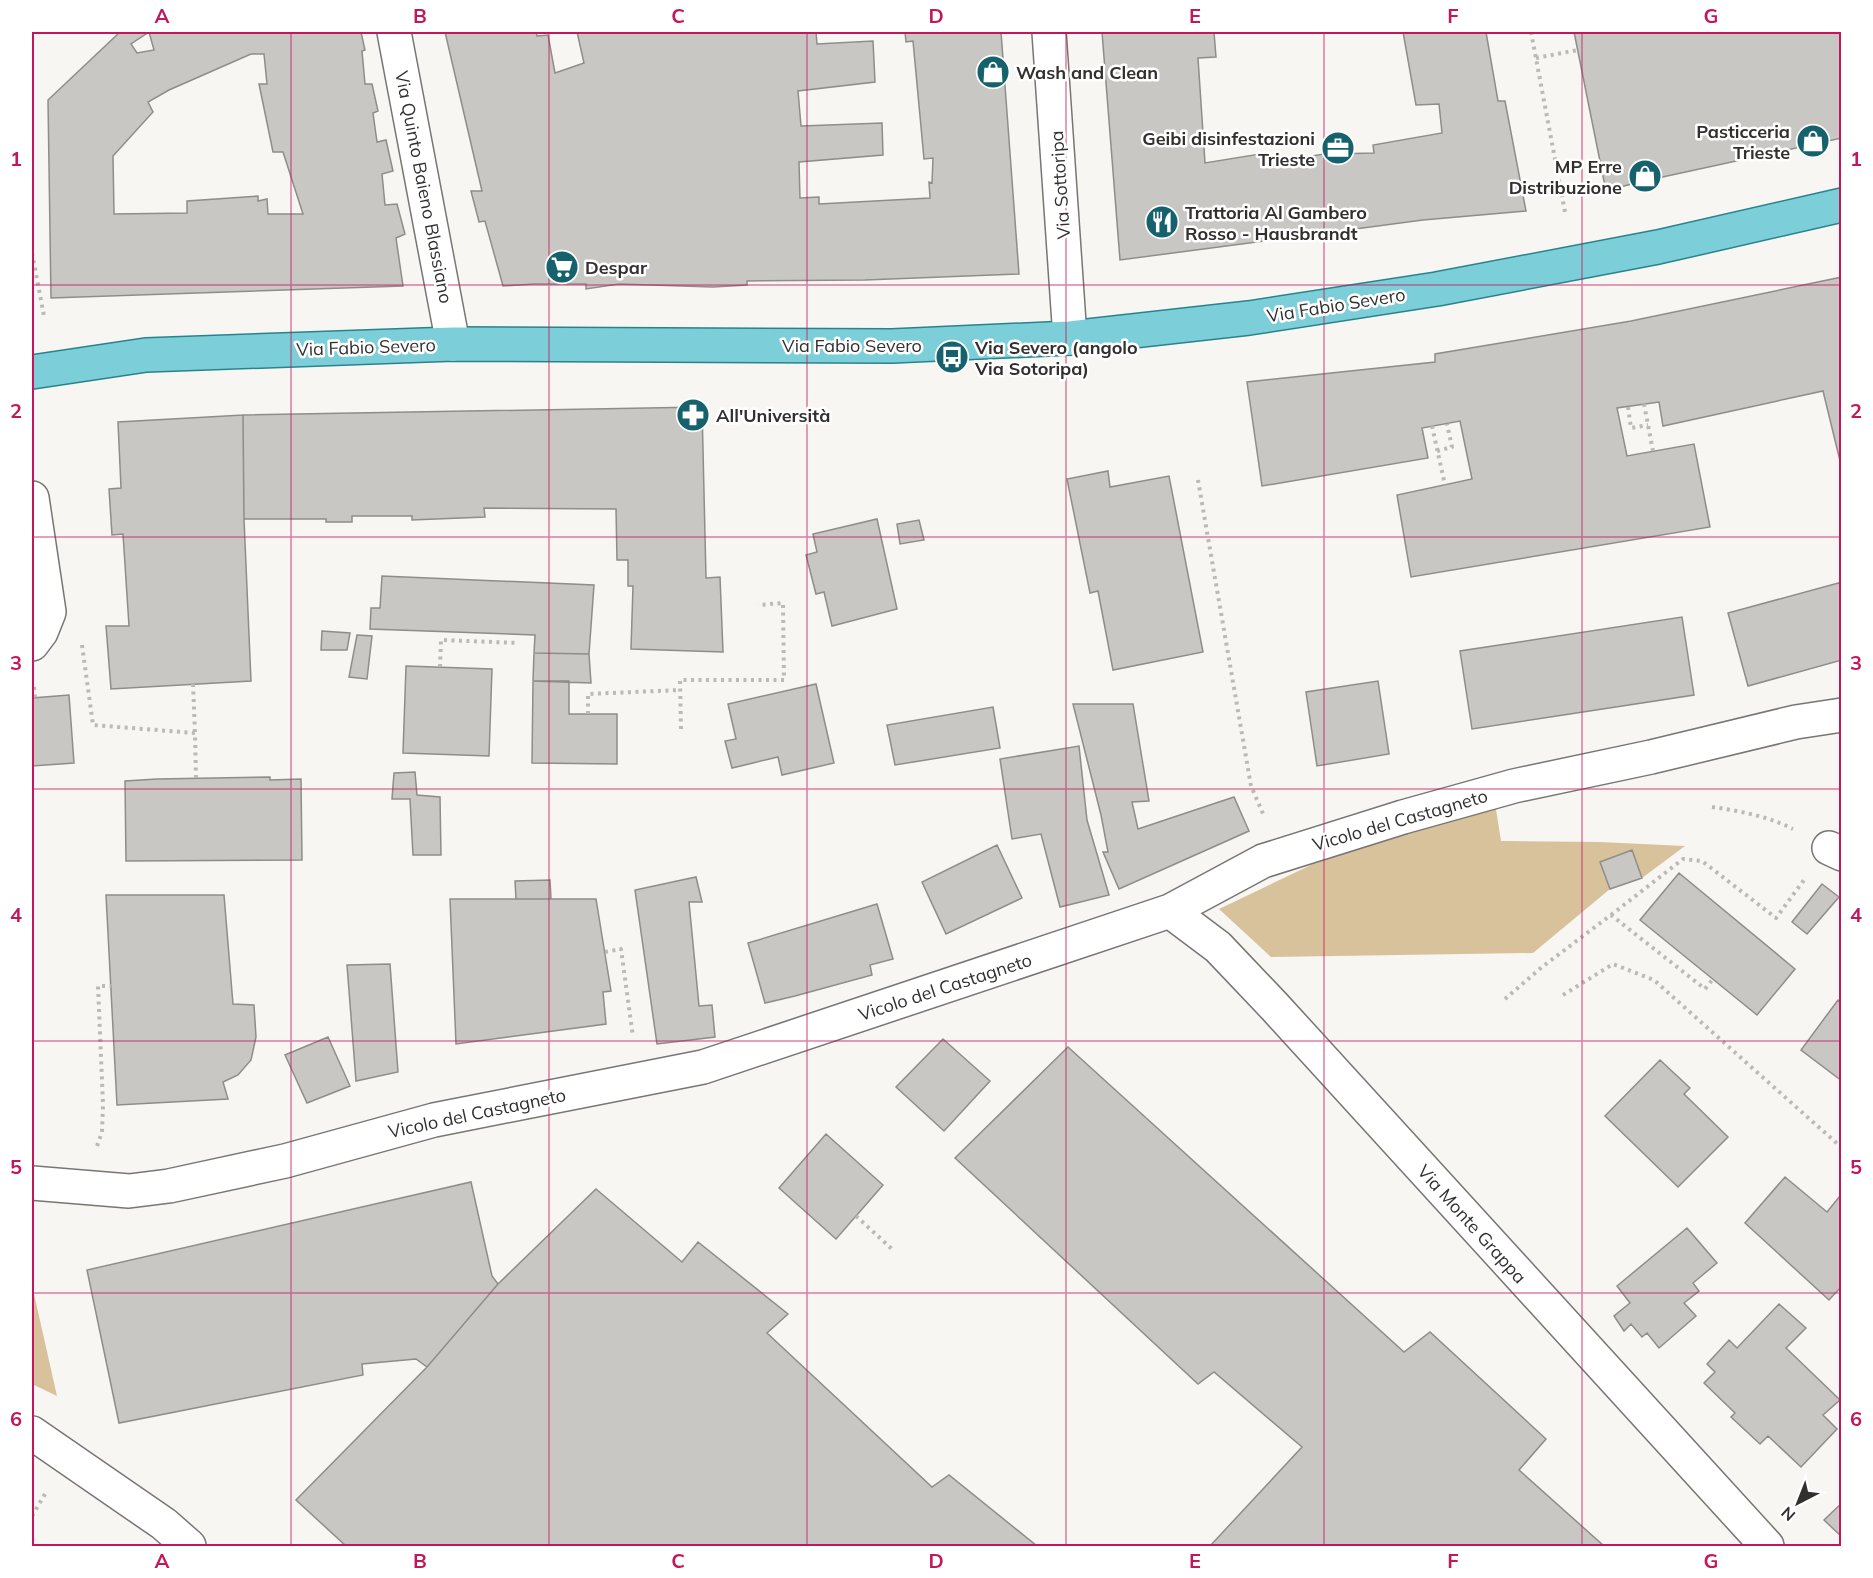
<svg xmlns="http://www.w3.org/2000/svg" width="1873" height="1578" font-family="Mulish,sans-serif">
<rect width="100%" height="100%" fill="#f7f6f2"/>
<!-- forest -->
<path fill="#d8c29b" d="M1495 803 1501 841 1600 842 1685 846 1642 878 1632 850 1600 862 1610 889 1533 953 1271 957 1219 909 1311 865Z
M32 1285 57 1396 32 1384Z"/>
<!-- building -->
<path fill="#c8c7c4" stroke="#8f8d8a" stroke-width="1.5" fill-rule="evenodd" d="M120 32H361L365 50 362 51 365 84H372L378 111 373 113 377 142 386 140 393 171 382 174 385 205 397 204 405 234 396 238 403 286 51 298 48 100ZM149 32 154 50 137 53 131 44ZM251 54H264L267 84H259L273 152H283L303 214H268L267 199 258 201V196L187 201V213L114 214 113 156 153 112 148 102 169 90Z
M445 32H536L537 36 548 35 555 73 584 63 577 32H816L817 44 873 41 875 82 798 91 801 126 882 123 883 155 799 162 800 198 819 197V204L930 198 929 182 932 183 933 158 924 159 913 41 906 42 905 32H1001L1019 274 865 280 747 281V285L713 287 619 284 586 289V284H534L503 286 485 221 479 222 471 191H482Z
M1102 32H1214L1216 57 1198 58 1205 163 1266 153 1267 164 1306 162 1305 157 1330 153 1331 154 1374 153 1373 145 1442 133 1439 104 1416 105 1403 32H1486L1498 101H1505L1526 211 1423 220 1120 260Z
M1574 32H1842V138L1635 183 1606 191Z
M1842 277V469L1823 391 1663 426 1659 402 1617 408 1627 456 1694 444 1710 527 1411 577 1397 495 1472 479 1460 421 1422 428 1428 458 1262 486 1247 382 1435 362V354L1631 321Z
M702 407 706 578 720 577 723 652 631 649 633 586H628V560H617L616 509 484 508 485 517 412 520V516H352V522H326V519H244L243 415Z
M243 415 244 519 251 681 111 689 106 626H129L123 534 112 535 109 489 121 488 118 422Z
M1108 471 1110 487 1169 476 1203 652 1113 670 1098 591 1090 593 1067 479Z
M877 519 897 609 832 626 824 592 816 594 806 555 817 552 813 534Z
M919 520 924 540 900 544 897 524Z
M382 576 594 585 589 654 534 653 535 635 370 629 371 608H380Z
M1842 582V660L1748 686 1728 613Z
M1682 617 1694 695 1472 729 1460 651Z
M322 631 350 633 347 650H321Z
M357 635 372 636 367 679 349 677Z
M534 653 589 654 591 683 533 681Z
M406 666 492 669 489 756 403 753Z
M533 681H569V714H617V764L532 763Z
M1378 681 1389 754 1317 766 1306 692Z
M816 684 834 763 782 775 778 757 732 768 725 741 736 739 728 704Z
M69 695 74 763 32 766V698Z
M1073 704H1133L1149 801 1132 802 1138 829 1234 797 1249 831 1119 889 1103 852H1108L1101 815Z
M993 707 1000 748 895 765 887 725Z
M1079 746 1087 820 1109 895 1060 907 1041 834 1012 839 1000 759Z
M415 772 417 795 440 797 441 855H413L410 799H392L394 773Z
M270 777V780L301 779 302 860 126 861 125 781 157 779Z
M997 845 1022 898 946 934 922 882Z
M1632 850 1642 878 1610 889 1600 862Z
M1679 873 1795 969 1757 1015 1640 920Z
M696 877 702 902H689L699 1006 712 1005 715 1037 657 1044 635 890Z
M550 880 551 899H516L515 881Z
M1822 884 1839 897 1807 934 1792 922Z
M106 895H224L233 1004 254 1005 256 1037 251 1060 238 1075 223 1082 228 1099 117 1105Z
M450 899H596L611 991 603 992 606 1024 456 1044Z
M877 904 893 959 870 965 872 975 795 996 765 1003 748 943Z
M390 964 398 1072 356 1081 347 965Z
M1838 1000 1842 1003V1081L1801 1050Z
M328 1037 350 1086 307 1103 285 1055Z
M943 1039 990 1081 944 1131 896 1087Z
M1068 1047 1404 1352 1430 1332 1546 1439 1519 1470 1604 1546H1210L1302 1447 1214 1372 1198 1384 955 1158Z
M1660 1060 1690 1088 1684 1094 1728 1137 1678 1187 1605 1116Z
M826 1134 883 1185 836 1239 779 1188Z
M1785 1177 1827 1212 1840 1196 1842 1197V1286L1829 1300 1745 1223Z
M471 1182 492 1276 498 1284 427 1367 416 1359 362 1364 363 1375 119 1423 87 1270Z
M596 1189 682 1262 698 1242 788 1314 767 1333 932 1487 949 1475 1037 1546H346L296 1500 427 1367 498 1284Z
M1687 1228 1717 1263 1693 1283 1699 1291 1684 1303 1696 1316 1659 1348 1647 1333 1642 1337 1631 1324 1624 1331 1614 1316 1630 1303 1617 1286Z
M1779 1304 1806 1328 1786 1348 1840 1400 1823 1415 1837 1429 1801 1467 1768 1436 1760 1444 1731 1417 1735 1413 1704 1383 1715 1372 1707 1364 1729 1340 1737 1348Z
M1842 1503V1537L1824 1520Z"/>
<g fill="none" stroke-linecap="round" stroke-linejoin="round">
<defs>
<path id="street" d="M394 32 453 344
M1049 32 1070 338
M32 498 49 612 41 632 32 644
M1829 848 1842 854
M1170 911 1218 947 1275 1007 1767 1546
M32 1183 129 1191 169 1186 285 1161 434 1120 703 1067 1170 911 1263 861 1403 817 1514 786 1651 757 1796 722 1842 715
M32 1433 164 1524 189 1546"/>
<path id="primary" d="M32 372 146 355 453 344 892 346 1070 338 1249 318 1437 289 1658 247 1842 205"/>
</defs>
<!-- street casing -->
<use href="#street" stroke="#777673" stroke-width="36"/>
<!-- primary casing -->
<use href="#primary" stroke="#29838d" stroke-width="36"/>
<!-- path -->
<path stroke="#bbbab7" stroke-width="4" stroke-dasharray="3 4.5" stroke-linecap="butt" d="M1531 32 1565 212
M1536 58 1578 50
M32 253 44 316
M1644 404 1653 451
M1628 407 1631 428 1648 425
M1432 426 1445 485
M1437 451 1452 447 1447 424
M1198 480 1251 786 1264 816
M82 645 93 725 195 733 196 778
M440 667 441 640 518 643
M193 684 195 733
M34 687 35 698
M588 714V694L680 690
M681 729 680 680H784L783 603 758 605
M1712 807C1740 811 1767 816 1793 829
M1611 915 1683 859 1702 861 1776 918 1804 880
M605 952 621 949 633 1037
M1563 995 1613 964 1654 980 1842 1148
M1505 999 1542 967 1611 915 1705 989 1713 979
M97 1146 102 1132 103 1105 98 986H111
M856 1216 893 1250
M32 1516 45 1494"/>
<!-- street -->
<use href="#street" stroke="#fff" stroke-width="33"/>
<!-- primary -->
<use href="#primary" stroke="#7ccfd9" stroke-width="33"/>
</g>
<!-- grid -->
<path fill="none" stroke="#c2185b" stroke-width="1.5" stroke-opacity="0.55" d="M291 32V1546M549 32V1546M807 32V1546M1066 32V1546M1324 32V1546M1582 32V1546M32 285H1842M32 537H1842M32 789H1842M32 1041H1842M32 1293H1842"/>
<!-- icons -->
<defs>
<symbol id="shop-disc" viewBox="-11 -11 22 22"><circle r="9.5" fill="#15626c" stroke="#fff"/><path d="M-5-2.5h2.3a2.7 3.5 0 0 1 5.4 0H5L5.5 6h-11ZM-1.5-2.5h3a1.5 2.3 0 0 0-3 0Z" fill="#fff"/></symbol>
<symbol id="office-disc" viewBox="-11 -11 22 22"><circle r="9.5" fill="#15626c" stroke="#fff"/><path d="M-6-3h4V-5.5h4V-3h4V5H-6ZM-1-4.5V-3h2v-1.5ZM-6 0V1H6V0Z" fill="#fff"/></symbol>
<symbol id="restaurant-disc" viewBox="-11 -11 22 22"><circle r="9.5" fill="#15626c" stroke="#fff"/><path d="M-5-6h1v4h1v-4h1v4h1v-4h1v5L-1.5 .5V6h-2V.5L-5-1ZM5-6V6H3V1.5H1.5Q1.5-4 5-6Z" fill="#fff"/></symbol>
<symbol id="supermarket-disc" viewBox="-11 -11 22 22"><circle r="9.5" fill="#15626c" stroke="#fff"/><path d="M-6-5.5h2.5l.6 2H6L4.5 2H-2.5L-4.4-4H-6ZM-1.5 3.2a1.3 1.3 0 1 0 .1 0ZM3 3.2a1.3 1.3 0 1 0 .1 0Z" fill="#fff"/></symbol>
<symbol id="bus-disc" viewBox="-11 -11 22 22"><circle r="9.5" fill="#15626c" stroke="#fff"/><path d="M-5-6H5V4H4V6H2V4H-2V6H-4V4H-5ZM-3.5-4V0h7V-4ZM-3.5 1.2v1.5H-2V1.2ZM2 1.2v1.5H3.5V1.2Z" fill="#fff"/></symbol>
<symbol id="pharmacy-disc" viewBox="-11 -11 22 22"><circle r="9.5" fill="#15626c" stroke="#fff"/><path d="M-2-6h4v4h4v4h-4v4h-4v-4h-4v-4h4Z" fill="#fff"/></symbol>
</defs>
<g fill-rule="evenodd">
<use href="#shop-disc" x="974" y="53" width="38" height="38"/>
<use href="#shop-disc" x="1794" y="122" width="38" height="38"/>
<use href="#office-disc" x="1319" y="129" width="38" height="38"/>
<use href="#shop-disc" x="1626" y="157" width="38" height="38"/>
<use href="#restaurant-disc" x="1143" y="203" width="38" height="38"/>
<use href="#supermarket-disc" x="543" y="248" width="38" height="38"/>
<use href="#bus-disc" x="933" y="338" width="38" height="38"/>
<use href="#pharmacy-disc" x="674" y="396" width="38" height="38"/>
</g>
<g text-anchor="middle" dominant-baseline="central" stroke-width="5" stroke-linejoin="round" paint-order="stroke">
<!-- poi labels -->
<g font-size="18" font-weight="bold" fill="#31302f" stroke="#fff" text-anchor="start">
<text x="1016" y="72">Wash and Clean</text>
<text x="1790" y="131" text-anchor="end">Pasticceria<tspan x="1790" dy="21">Trieste</tspan></text>
<text x="1315" y="138" text-anchor="end">Geibi disinfestazioni<tspan x="1315" dy="21">Trieste</tspan></text>
<text x="1622" y="166" text-anchor="end">MP Erre<tspan x="1622" dy="21">Distribuzione</tspan></text>
<text x="1185" y="212">Trattoria Al Gambero<tspan x="1185" dy="21">Rosso - Hausbrandt</tspan></text>
<text x="585" y="267">Despar</text>
<text x="975" y="347">Via Severo (angolo<tspan x="975" dy="21">Via Sotoripa)</tspan></text>
<text x="716" y="415">All'Università</text>
</g>
<!-- street labels -->
<g font-size="18" fill="#31302f" stroke="#fff">
<text transform="translate(1060 185) rotate(-94)">Via Sottoripa</text>
<text transform="translate(424 187) rotate(79)">Via Quinto Baieno Blassiano</text>
<text transform="translate(1336 305) rotate(-9)">Via Fabio Severo</text>
<text x="852" y="345">Via Fabio Severo</text>
<text transform="translate(366 347) rotate(-2)">Via Fabio Severo</text>
<text transform="translate(1400 820) rotate(-16)">Vicolo del Castagneto</text>
<text transform="translate(945 987) rotate(-18)">Vicolo del Castagneto</text>
<text transform="translate(477 1113) rotate(-12)">Vicolo del Castagneto</text>
<text transform="translate(1472 1224) rotate(48)">Via Monte Grappa</text>
</g>
</g>
<!-- border -->
<rect width="1873" height="1578" fill="none" stroke="#ffffff" stroke-width="66"/>
<!-- north arrow -->
<g transform="translate(1798 1503) rotate(222)" stroke="#ffffff" stroke-width="4.5" paint-order="stroke">
<path d="M0-4.5L10 22L0 15L-10 22Z" fill="#31302f"/>
<text y="-9" font-size="16" font-weight="bold" text-anchor="middle" fill="#31302f">N</text>
</g>
<rect x="33" y="33" width="1807" height="1512" fill="none" stroke="#c2185b" stroke-width="2"/>
<g font-size="20" text-anchor="middle" font-weight="bold" fill="#c2185b">
<text x="162" y="23">A</text>
<text x="420" y="23">B</text>
<text x="678" y="23">C</text>
<text x="936" y="23">D</text>
<text x="1195" y="23">E</text>
<text x="1453" y="23">F</text>
<text x="1711" y="23">G</text>
<text x="16" y="166">1</text>
<text x="1856" y="166">1</text>
<text x="16" y="418">2</text>
<text x="1856" y="418">2</text>
<text x="16" y="670">3</text>
<text x="1856" y="670">3</text>
<text x="16" y="922">4</text>
<text x="1856" y="922">4</text>
<text x="16" y="1174">5</text>
<text x="1856" y="1174">5</text>
<text x="16" y="1426">6</text>
<text x="1856" y="1426">6</text>
<text x="162" y="1568">A</text>
<text x="420" y="1568">B</text>
<text x="678" y="1568">C</text>
<text x="936" y="1568">D</text>
<text x="1195" y="1568">E</text>
<text x="1453" y="1568">F</text>
<text x="1711" y="1568">G</text>
</g>
</svg>
